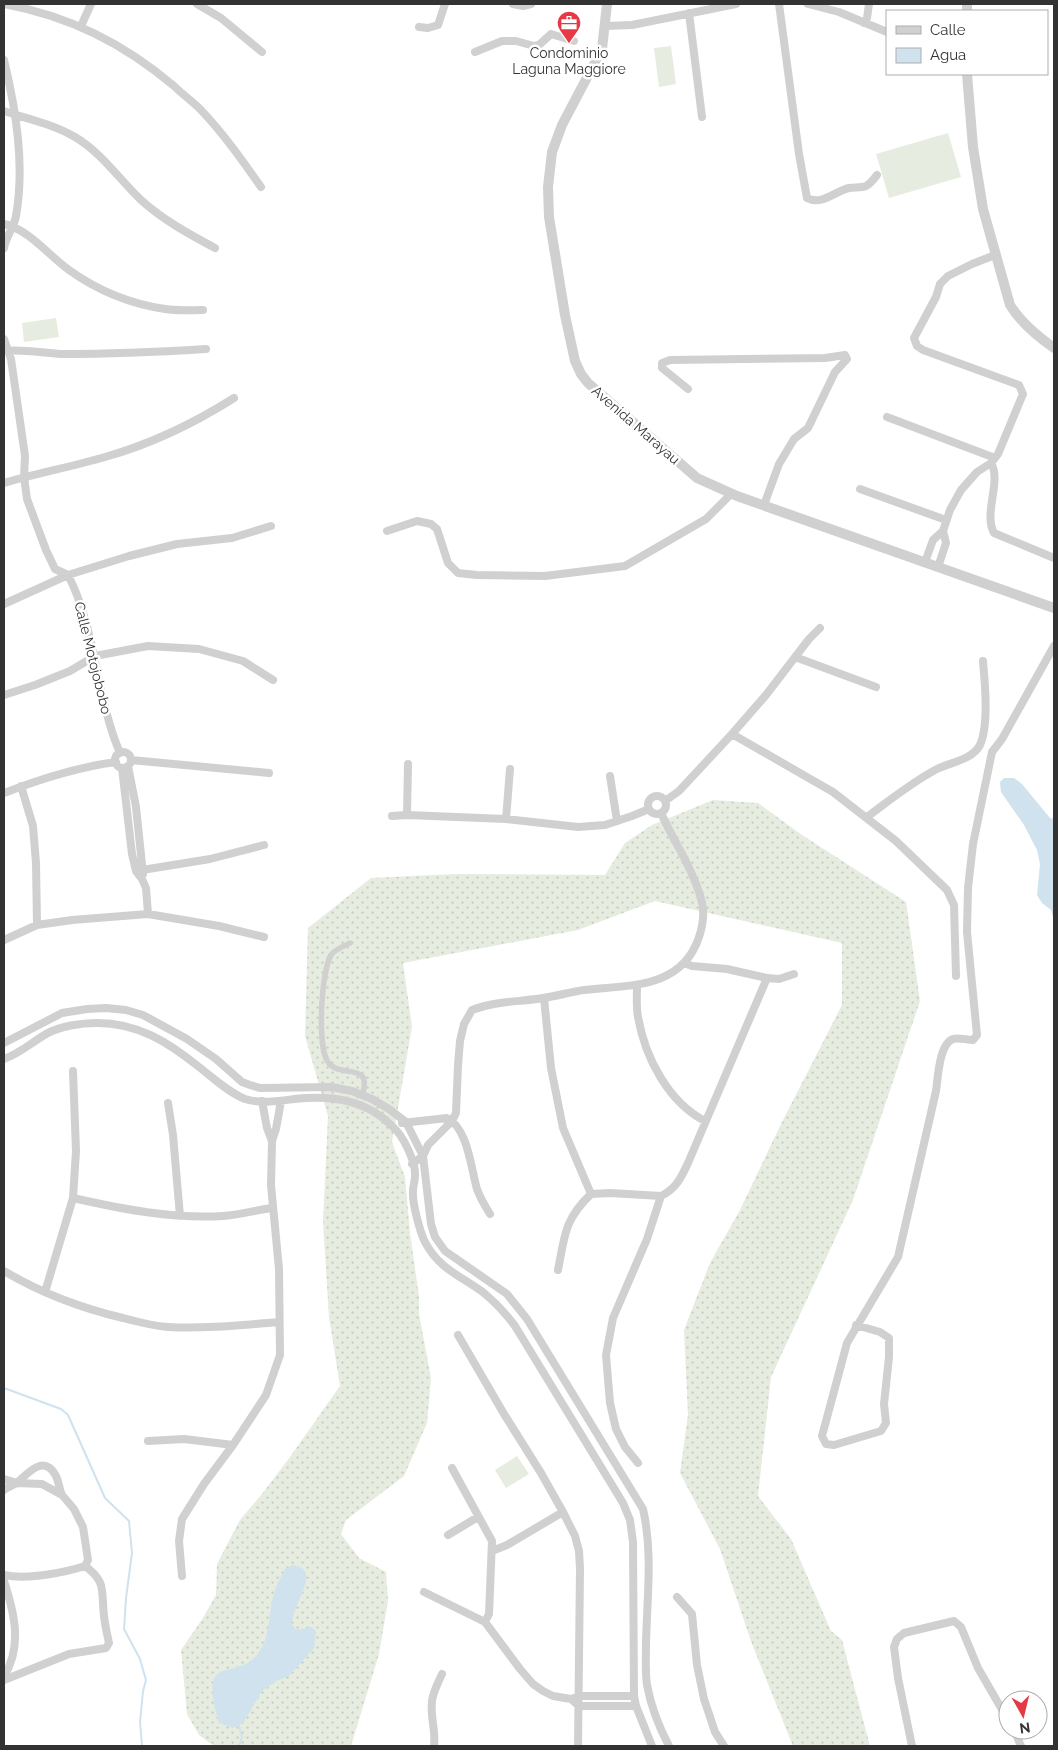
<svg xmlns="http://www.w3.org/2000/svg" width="1058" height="1750" font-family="Raleway,sans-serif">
<defs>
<pattern id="grass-dots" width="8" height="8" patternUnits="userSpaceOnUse" patternTransform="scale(1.25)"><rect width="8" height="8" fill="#e6ecdf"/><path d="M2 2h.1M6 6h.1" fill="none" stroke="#c6cbc0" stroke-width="1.8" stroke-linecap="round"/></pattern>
</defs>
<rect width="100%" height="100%" fill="#fff"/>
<!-- grass -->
<path fill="url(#grass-dots)" d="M713 800 758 803 802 835 906 902 920 1001 853 1200 771 1377 758 1496 791 1539 831 1631 842 1640 870 1746H793L752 1644 720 1549 680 1473 688 1415 684 1330 710 1263 740 1210 781 1124 842 1005V943L655 901 578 930 403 963 412 1027 392 1142 405 1177 410 1233 419 1297V1314L431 1378 427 1423 404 1476 346 1520 341 1534 359 1558 386 1572 388 1601 379 1654 351 1746H214L199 1735 187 1714 181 1650 203 1618 216 1595 217 1564 240 1520 262 1494 290 1457 340 1386 329 1317 323 1222 328 1116 305 1036 308 928 371 878 457 874 605 875 625 843 652 825Z"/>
<!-- pitch -->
<path fill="#e6ecdf" d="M671 46 676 84 659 87 654 48Z
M948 133 961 177 889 198 876 154Z
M56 318 59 337 24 342 22 323Z
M517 1456 529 1474 506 1488 495 1470Z"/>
<!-- water -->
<path fill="#cfe2ee" d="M1004 778H1014L1022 784 1050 818 1054 819V921L1051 910 1042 903 1037 895 1040 864 1037 850 1024 825 1001 792 1000 782Z
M293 1565 302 1568C304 1570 306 1572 306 1575 308 1589 292 1608 292 1625L297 1630 312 1627 316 1632 314 1648 289 1676 276 1681 262 1691 243 1723 233 1728 219 1723C196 1645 239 1687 261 1649 270 1635 269 1609 274 1593 276 1585 281 1577 285 1569Z"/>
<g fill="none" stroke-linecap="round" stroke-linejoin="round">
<!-- stream -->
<path stroke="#cfe2ee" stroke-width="2" d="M4 1388 61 1409 68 1415 105 1498 129 1521 132 1553 126 1598 124 1629 140 1659 146 1680 143 1691 140 1722 142 1746
M239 1726 242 1737 239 1746"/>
<!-- pedestrian -->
<path stroke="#d0d0d0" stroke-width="5.5" d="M350 943C344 946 334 950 331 955 321 972 317 1047 328 1062 339 1079 374 1061 362 1095"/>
<!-- minor -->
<path stroke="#d0d0d0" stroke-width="8" d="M4 4C69 16 123 43 174 86 182 94 192 101 200 109 223 133 242 160 261 187
M197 4 221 18 262 52
M513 4 523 6 531 4
M779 4 799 154 807 198C822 206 835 191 849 188 855 187 861 188 866 186 870 184 874 179 877 175
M808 4 839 12 887 32
M689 13 702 117
M864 23 867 18 869 4
M81 26 91 4
M605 26 632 25 736 4
M419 27 428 28 438 25 445 4
M475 52 502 41H516L534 46 539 45 551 34 574 41
M4 60C16 110 25 165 16 216 14 228 6 236 4 248
M4 111C28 119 53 124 75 137 102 153 119 179 141 200 163 220 189 234 215 248
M4 224C30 230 48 255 69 270 97 290 131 304 165 309 177 311 190 310 203 310
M4 339 11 359 25 456 24 477 27 499 46 550 55 569 68 575C97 631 95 695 120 753
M4 351C23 349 42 353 61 354 110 354 158 352 206 349
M688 389 662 368V363L670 360 825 358 845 355 847 359 835 372 808 428 794 439 779 464 764 505
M887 417 995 458
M991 463C1002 481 983 513 994 533L1054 558
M4 483C37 473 71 467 105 457 151 444 193 424 234 398
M860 489 946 520
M387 531 417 521 431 524 437 529 448 563 458 573 477 575 545 576 625 566 706 519 732 493
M925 562 933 540 943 531 950 510 961 490 977 472 991 463 998 454 1023 394 1019 385 923 350 917 346 914 338 936 297 940 284 948 276 972 264 995 255
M938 567 946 543 943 531
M4 604 68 575 129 556 177 544 232 538 271 526
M795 657 876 687
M4 695 35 685 70 671 95 656 148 646 199 649 243 661 273 680
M732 734 833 792 896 841 947 890 954 905 956 976
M115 760a8 8 0 1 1 16 0a8 8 0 1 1-16 0Z
M131 760 269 773
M128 766 136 807 143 874
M122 768 132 854 136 871 142 879 146 888 148 914
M610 776 617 821
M21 786 33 826 36 863 37 925
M4 793C40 779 78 767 116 762
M648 805a9 9 0 1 1 18 0a9 9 0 1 1-18 0Z
M665 801 679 791 732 734 766 695 809 639 820 628
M407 815 408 764
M392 816 407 815 506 819 578 827 605 825 632 816 649 809
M867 817C890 800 912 782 937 769 951 762 972 760 980 745 989 725 985 683 983 661
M506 819 510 769
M136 871 210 859 264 845
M4 940 37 925 72 920 148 914 219 926 264 937
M684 963 692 966 727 969 767 978 779 979 794 974
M637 985C637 996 636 1007 638 1017 645 1057 668 1102 705 1121
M544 998 551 1068 563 1128 591 1194 610 1193 661 1196
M4 1043 62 1013 87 1009 106 1008 126 1010 143 1015 187 1039 216 1059 242 1082 250 1085 260 1088 332 1087 352 1091 372 1099 389 1109 406 1122 423 1156 431 1224 435 1237 445 1251 507 1294 527 1319 643 1509C653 1553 647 1598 646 1643 646 1657 645 1671 647 1685 651 1707 659 1727 669 1746
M4 1059C20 1053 31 1043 46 1034 60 1026 81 1023 97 1023 138 1023 168 1042 199 1067 213 1078 228 1092 245 1099 260 1104 279 1101 294 1099 330 1095 365 1099 392 1126 403 1135 416 1162 415 1176 415 1181 413 1186 413 1191 412 1203 420 1232 425 1242 439 1269 461 1276 484 1293 496 1303 506 1314 515 1326L623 1503 630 1520 633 1542 634 1696 636 1706 652 1746
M262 1101 267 1128 272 1141
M168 1103 173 1135 180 1216
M402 1123 447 1118C468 1128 471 1169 477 1189 480 1198 485 1206 490 1214
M412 1164 423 1156 428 1145 452 1121 456 1113 458 1065 460 1041 464 1024 472 1010C495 1001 519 1002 543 998 557 996 570 992 584 990 629 985 682 989 699 937 703 925 705 911 701 899 693 869 674 842 661 813
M73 1198C122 1209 172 1219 223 1216 239 1215 256 1210 272 1208
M558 1270C565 1235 564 1220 591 1194
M4 1271C41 1293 81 1308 123 1318 138 1322 153 1326 168 1327 205 1329 242 1325 279 1322
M45 1292 73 1198 76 1151 73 1071
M856 1325 880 1332 889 1338V1357L884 1404 886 1423 881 1431 834 1445 826 1444 822 1436 847 1343 898 1257 936 1091C938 1078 939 1044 953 1039 959 1037 966 1040 973 1040L977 1035 967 932 968 888 973 844 992 752 1002 739 1054 646
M458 1335 504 1414 541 1473 563 1512 575 1536 579 1551 580 1569 578 1746
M148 1441 184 1439 233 1445
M638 1463 625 1447 616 1429 610 1403 606 1355 613 1318 647 1239 661 1196C676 1189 681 1178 688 1163L767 978
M452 1468 492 1541 489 1614 485 1622
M4 1479 17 1483 42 1484 62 1495 74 1509 83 1527 88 1560 85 1566C63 1573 26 1580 4 1575
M4 1490C8 1487 14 1485 18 1482 29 1472 44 1454 56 1476 59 1482 59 1489 62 1495
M448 1535 478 1517
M492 1551 507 1545 563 1512
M182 1576 179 1541 182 1519 204 1484 233 1445 266 1395 280 1355 279 1269 271 1185 272 1141 276 1129 281 1101
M4 1581C14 1612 23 1646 4 1676
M424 1592 485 1622 520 1669 533 1684 543 1691 553 1696 571 1699 579 1706H636
M677 1597 692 1614 697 1665 704 1699 715 1732 724 1746
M4 1680 69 1654 106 1648 109 1643C107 1634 105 1625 104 1616 101 1591 107 1582 85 1566
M574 1698 579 1696H634
M1014 1730 1021 1746
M434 1746C436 1731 430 1716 432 1701 433 1692 438 1683 442 1674
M912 1746 898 1678 894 1647 897 1639 904 1633 954 1621 961 1627 978 1668 1008 1720"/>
<!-- tertiary -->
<path stroke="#d0d0d0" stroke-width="10" d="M607 4 602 49 562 125 552 152 548 187 549 217 565 315 575 361 581 374 588 383 697 478 737 496 1054 608
M967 11V4
M967 74 973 147 983 209 1010 305C1021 323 1037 336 1054 348"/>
</g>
<!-- icons -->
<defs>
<symbol id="office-pin" viewBox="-11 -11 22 30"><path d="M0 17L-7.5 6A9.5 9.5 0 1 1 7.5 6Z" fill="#e63946" stroke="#fff"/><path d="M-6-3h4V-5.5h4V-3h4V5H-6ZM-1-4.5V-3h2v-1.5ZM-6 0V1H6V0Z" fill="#fff"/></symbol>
</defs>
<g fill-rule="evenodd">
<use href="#office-pin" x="555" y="9" width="28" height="38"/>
</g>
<g text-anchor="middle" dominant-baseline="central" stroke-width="5" stroke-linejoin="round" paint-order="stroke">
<!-- poi labels -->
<g font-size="14" fill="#333" stroke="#fff">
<text x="569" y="53">Condominio<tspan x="569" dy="16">Laguna Maggiore</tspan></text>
</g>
<!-- street labels -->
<g font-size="14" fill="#333" stroke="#fff">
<text transform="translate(636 425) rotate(41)">Avenida Marayau</text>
<text transform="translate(93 658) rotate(76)">Calle Motojobobo</text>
</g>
</g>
<!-- border -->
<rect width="1058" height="1750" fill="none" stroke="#333333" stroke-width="10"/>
<!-- legend -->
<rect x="886" y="10" width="162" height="65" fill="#ffffff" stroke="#adadad"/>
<rect x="896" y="26" width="25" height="8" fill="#d0d0d0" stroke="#adadad"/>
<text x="930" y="35" font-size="15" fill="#333333">Calle</text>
<rect x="896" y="48" width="25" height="15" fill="#cfe2ee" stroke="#adadad"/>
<text x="930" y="60" font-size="15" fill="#333333">Agua</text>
<!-- north arrow -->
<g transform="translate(1023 1715) rotate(172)"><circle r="24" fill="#ffffff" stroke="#adadad"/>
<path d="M0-4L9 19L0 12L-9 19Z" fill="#e63946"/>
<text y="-8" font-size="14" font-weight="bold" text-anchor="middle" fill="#333333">N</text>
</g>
</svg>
